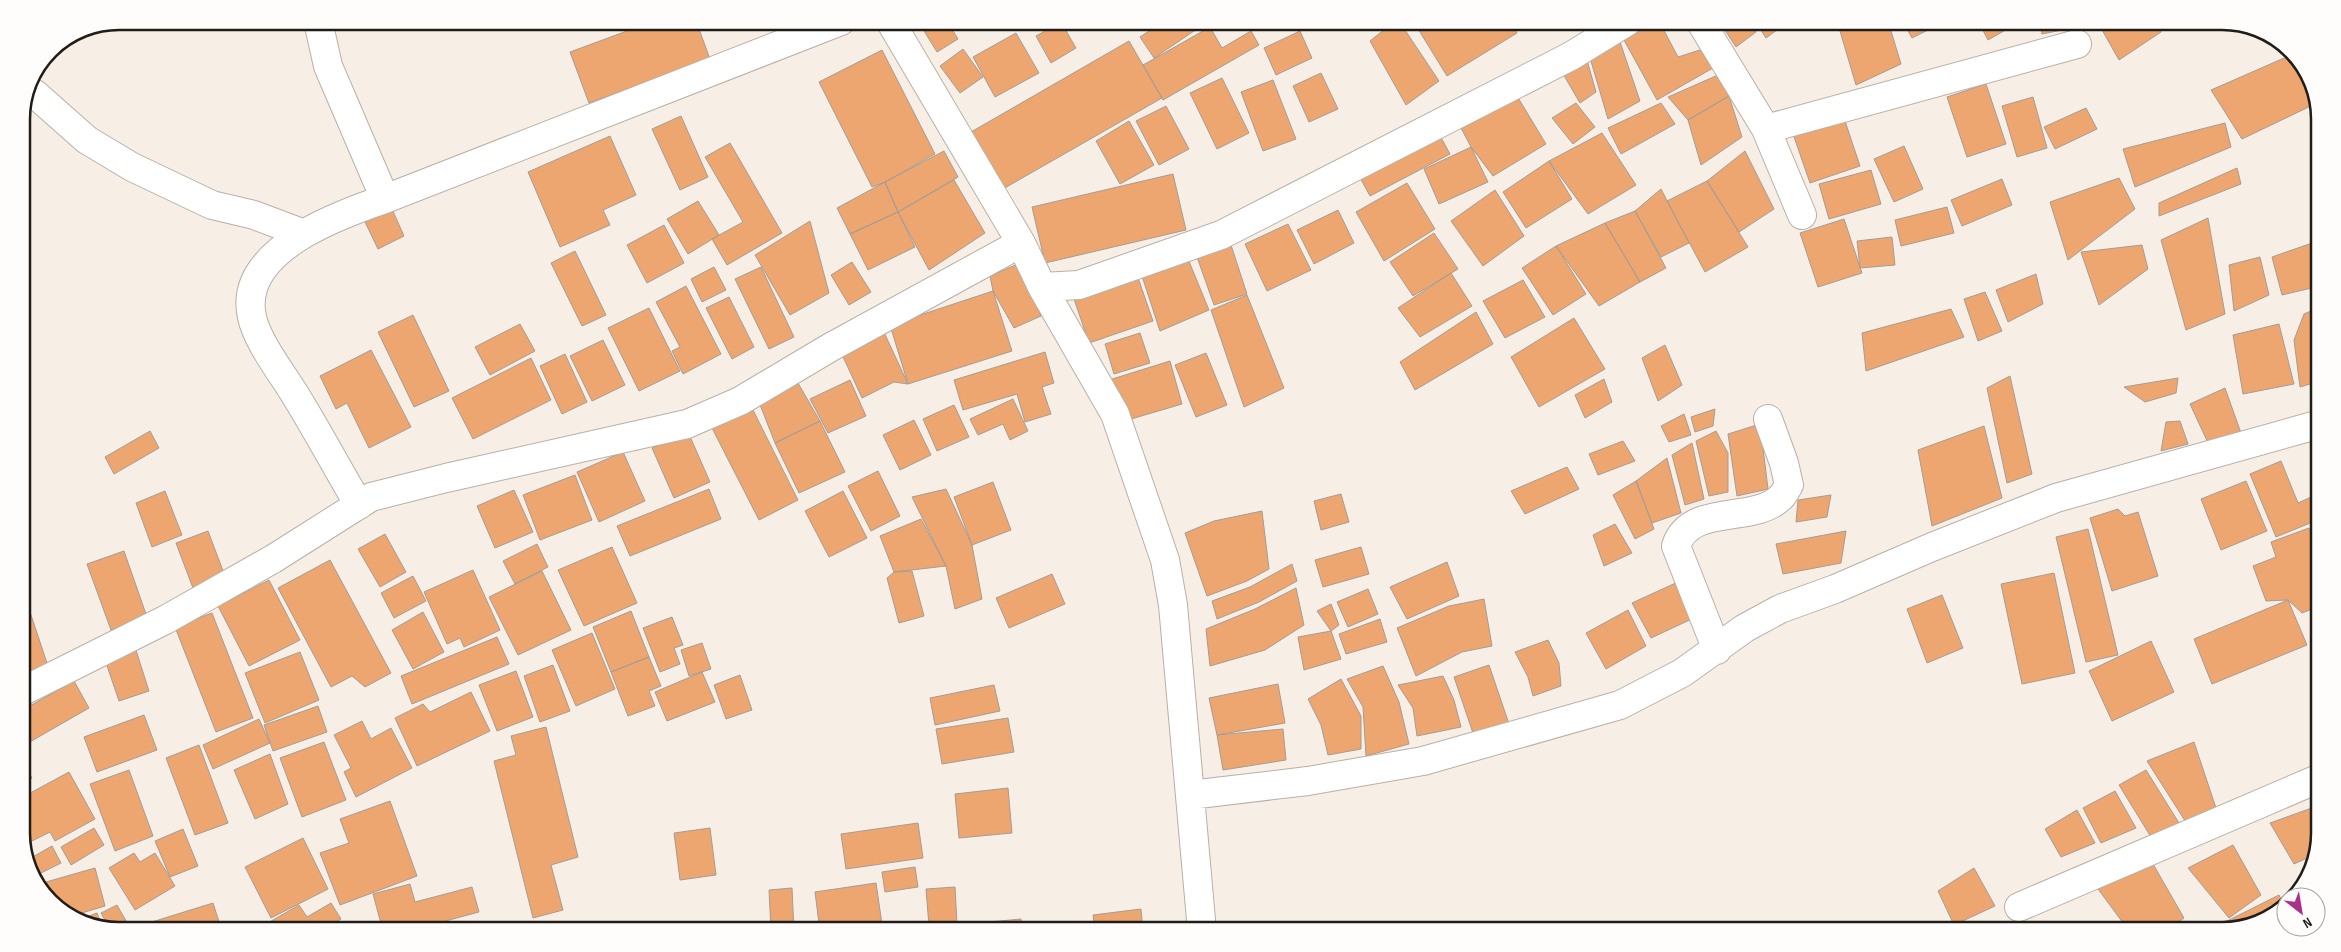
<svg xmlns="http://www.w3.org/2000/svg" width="2341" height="952" font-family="'Sofia Sans Condensed',sans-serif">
<rect width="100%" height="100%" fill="#f7efe5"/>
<!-- building -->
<path fill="#eda66f" stroke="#a59c95" d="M545 21H582L569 27Z
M654 21H696L710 59 589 103 570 52Z
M918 21H947L958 39 937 52Z
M1164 21H1191L1197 29 1154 58 1140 37Z
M1395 21H1399L1439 81 1406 105 1370 41Z
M1418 21H1510L1517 33 1447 76 1415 24Z
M1639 21H1659L1678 57 1703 49 1713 68 1657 100 1619 31Z
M1719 21H1750L1756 32 1736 47Z
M1755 21H1789L1766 38Z
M1837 21H1888L1901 64 1856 85Z
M1917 21H1946L1912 38 1907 29 1918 24Z
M1978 21H2014L2016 24 1988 40Z
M2039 21H2071L2072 28 2042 34Z
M2097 21H2156L2161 32 2119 60Z
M1061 22 1076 48 1051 63 1036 36Z
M1210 27 1222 48 1251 31 1259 45 1163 100 1143 65Z
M1300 31 1312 58 1276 75 1264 48Z
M1016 33 1039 73 995 97 973 57Z
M1618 36 1640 101 1608 119 1588 51Z
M1129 41 1162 98 996 193 964 136Z
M963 49 983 77 960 93 940 66Z
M882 50 935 154 885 182 872 187 819 82Z
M1585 53 1596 92 1580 103 1559 67Z
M2291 55 2315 104 2242 139 2211 90Z
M1321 73 1338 109 1309 122 1293 86Z
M1718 75 1729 96 1688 120 1668 97Z
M1222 78 1249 133 1217 149 1190 93Z
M1273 80 1296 139 1263 151 1241 92Z
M1986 84 2006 144 1967 157 1947 97Z
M1517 96 1546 144 1493 176 1471 147 1460 126Z
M1729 96 1742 137 1701 165 1688 120Z
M2033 97 2047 148 2017 157 2002 106Z
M1576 103 1595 127 1573 144 1552 118Z
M1661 103 1675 124 1621 154 1608 128Z
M1166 106 1189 149 1159 165 1136 121Z
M2086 108 2097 129 2055 149 2044 127Z
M1843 115 1860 166 1810 183 1792 131Z
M681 116 708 177 680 190 652 129Z
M1129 121 1154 165 1120 184 1096 141Z
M2225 123 2231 147 2135 187 2123 149Z
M1438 132 1450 154 1370 196 1358 174Z
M1602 133 1636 185 1588 214 1549 161Z
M610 136 636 195 603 210 610 225 560 247 528 172Z
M730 143 782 233 727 265 712 239 743 222 705 157Z
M1904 146 1923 189 1894 202 1874 159Z
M1471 147 1488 182 1439 204 1424 169Z
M944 151 958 177 898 212 885 182Z
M1745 151 1774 209 1739 232 1707 181Z
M1549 161 1572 199 1526 228 1503 192Z
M2237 168 2241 184 2159 216V203Z
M1871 170 1881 204 1829 219 1819 184Z
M1173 174 1186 230 1045 263 1032 207Z
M2119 178 2135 209 2068 260 2050 202Z
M2002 179 2012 205 1962 226 1951 200Z
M954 180 985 233 929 270 898 212Z
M1707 181 1748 247 1705 272 1667 201Z
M885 182 898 212 850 234 837 208Z
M1407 183 1435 229 1384 261 1356 212Z
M1661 189 1689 243 1661 257 1635 211Z
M1495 190 1524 236 1483 266 1451 221Z
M698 201 719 235 688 254 667 219Z
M1947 207 1954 233 1901 246 1895 220Z
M392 209 404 236 378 249 365 222Z
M1338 210 1354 243 1314 264 1297 230Z
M1635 211 1666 268 1640 282 1605 223Z
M898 212 915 247 868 270 850 234Z
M2208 218 2225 314 2186 330 2161 240Z
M1844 219 1862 273 1818 287 1800 233Z
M810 221 829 293 790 315 755 255Z
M1605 223 1640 282 1599 306 1556 246Z
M1288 224 1311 270 1267 291 1245 244Z
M664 225 684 263 647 283 627 245Z
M1434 233 1458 269 1413 296 1390 262Z
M1892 237 1895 265 1860 268 1857 241Z
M2315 242 2320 286 2282 295 2272 257Z
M1231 245 1247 294 1214 305 1197 257Z
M2142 245 2148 269 2099 305 2081 252Z
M1556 246 1586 294 1553 315 1522 268Z
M575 251 606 315 582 326 551 263Z
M1186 254 1209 310 1160 331 1140 270Z
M2260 257 2269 295 2234 311 2229 265Z
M852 262 871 292 849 305 831 275Z
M1018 264 1041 316 1014 328 993 291 990 276Z
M714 267 726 290 702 302 691 279Z
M761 267 794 337 769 349 735 279Z
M1136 272 1153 321 1089 343 1072 293Z
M1451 273 1472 306 1420 337 1398 308Z
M2036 274 2043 304 2008 322 1996 290Z
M1523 280 1545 317 1505 338 1483 301Z
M686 286 721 354 683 374 672 351 680 347 656 302Z
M993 291 1012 351 908 384 890 325Z
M1985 292 2002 331 1978 341 1964 299Z
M1247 295 1284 388 1244 407 1211 310Z
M729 297 754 347 732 359 706 308Z
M2320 307V381L2300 387 2294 340 2304 314Z
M649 308 680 371 639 391 608 328Z
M1951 309 1964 337 1866 371 1862 333Z
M1476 312 1493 344 1415 390 1400 362Z
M413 315 449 391 414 407 378 332Z
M1574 318 1605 369 1539 407 1511 357Z
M520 324 535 351 490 375 475 347Z
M2279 324 2294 384 2243 394 2233 335Z
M882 328 908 384 894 382 862 398 839 348Z
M1140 333 1150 363 1114 374 1105 344Z
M603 340 625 385 592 401 570 356Z
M1665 345 1682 385 1658 401 1642 358Z
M371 350 411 427 369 448 347 403 336 409 320 376Z
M1045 352 1054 383 1042 387 1051 414 1025 422 1017 394 963 410 954 380Z
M1206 353 1227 405 1196 417 1175 365Z
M565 354 587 402 562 414 540 366Z
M531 358 551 400 473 439 452 398Z
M1170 361 1182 404 1121 422 1109 380Z
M2010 376 2032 474 2007 483 1987 388Z
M795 378 820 421 775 443 757 397Z
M2178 378 2176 393 2145 402 2124 387Z
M1604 379 1612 402 1585 418 1575 395Z
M850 380 866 416 828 433 810 399Z
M2225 388 2241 433 2209 445 2190 404Z
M1013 399 1028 431 1010 440 1003 424 978 435 970 419Z
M954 405 969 437 937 451 923 419Z
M752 408 798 500 759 520 712 428Z
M1715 409 1713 426 1695 432 1691 417Z
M1684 414 1691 435 1669 442 1661 426Z
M914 420 931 455 900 470 883 435Z
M820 421 845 472 799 493 775 443Z
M2180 421 2188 444 2161 451 2166 422Z
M1760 424 1768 489 1737 496 1728 434Z
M1984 426 2002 498 1932 526 1918 450Z
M150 431 159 448 114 474 105 457Z
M1716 431 1728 453V492L1709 496 1696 441Z
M688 432 710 482 674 498 652 448Z
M1623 441 1635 461 1598 475 1589 454Z
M1692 443 1704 499 1685 505 1672 455Z
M623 452 645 501 599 522 577 472Z
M1667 458 1681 513 1652 523 1636 481Z
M2281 461 2298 503 2320 493V519L2276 537 2250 474Z
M1567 467 1579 489 1525 514 1511 491Z
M878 471 900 516 871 531 848 486Z
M575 475 592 520 540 540 523 495Z
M1636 481 1654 529 1635 539 1613 495Z
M2246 481 2267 531 2221 550 2201 499Z
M993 482 1011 530 972 545 954 497Z
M709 489 721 519 630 556 617 526Z
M946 489 972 545 982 599 955 609 946 566 912 497Z
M514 490 533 532 495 548 477 506Z
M165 491 182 535 152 547 136 503Z
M843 491 867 538 829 557 805 511Z
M1341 494 1349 522 1321 530 1314 501Z
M1831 495 1827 517 1796 522 1798 500Z
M2118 509 2125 516 2138 512 2158 576 2112 591 2090 518Z
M1262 511 1269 569 1247 581 1207 596 1185 533 1214 521Z
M921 519 946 566 894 572 880 536Z
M1615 524 1632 553 1604 566 1593 535Z
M2309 528 2320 558V606L2302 613 2288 600 2266 601 2253 566 2276 557 2271 542Z
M2088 529 2118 655 2086 662 2056 537Z
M208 531 228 584 196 596 176 543Z
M1846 531 1841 563 1783 574 1776 544Z
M385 534 406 572 380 587 358 549Z
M537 544 548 567 515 584 503 561Z
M612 547 637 603 584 626 558 570Z
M1361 547 1369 574 1323 587 1315 560Z
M124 551 147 617 111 630 87 564Z
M330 560 391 673 365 687 352 676 331 687 278 588Z
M1447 562 1459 596 1407 619 1390 587Z
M1292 564 1297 581 1259 602 1217 619 1212 601 1250 587Z
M473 570 500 630 464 647 460 638 447 644 424 592Z
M542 571 571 630 518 655 489 597Z
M912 571 924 616 899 623 887 578 894 572Z
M2054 573 2075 673 2022 684 2001 584Z
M1052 574 1065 604 1009 628 996 598Z
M413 576 426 601 394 618 381 593Z
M269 580 300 640 249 666 218 606Z
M1680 581 1696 617 1651 638 1632 603Z
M1296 588 1304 625 1265 650 1210 666 1206 629 1255 609Z
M1368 589 1378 614 1348 627 1337 602Z
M1942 595 1963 648 1927 663 1907 609Z
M1484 599 1492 646 1462 652 1416 676 1397 628 1449 606Z
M26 600 49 669 21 678V602Z
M2288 600 2307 645 2212 684 2194 639Z
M1331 604 1339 625 1331 631 1317 611Z
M1628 610 1646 646 1606 669 1586 633Z
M631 611 649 657 611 672 593 627Z
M423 612 444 652 413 669 392 630Z
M212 613 253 718 216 732 175 627Z
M672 617 683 645 674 648 680 664 660 672 643 628Z
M1380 619 1387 642 1346 654 1339 634Z
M1331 631 1341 659 1304 670 1298 637Z
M592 633 615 689 576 706 552 650Z
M497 637 509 664 412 704 401 676Z
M1548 640 1559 663 1561 686 1533 696 1528 677 1515 652Z
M2151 641 2174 692 2112 721 2089 671Z
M702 643 711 669 689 676 681 650Z
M134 644 149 691 119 701 103 654Z
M300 652 319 700 265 723 245 673Z
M649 657 661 686 649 691 655 706 628 716 611 672Z
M553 665 570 711 540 722 524 676Z
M1489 665 1509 724 1474 736 1454 677Z
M1383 666 1399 702 1409 744 1366 756 1363 707 1347 679Z
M516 671 533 717 497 731 479 685Z
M702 672 715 702 667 721 655 692Z
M740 675 752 710 726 719 714 685Z
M1443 676 1454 700 1461 727 1417 736 1413 708 1398 685Z
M1341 679 1361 716V749L1328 755 1321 725 1308 699Z
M74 681 89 708 28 743 21 732V711Z
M1278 684 1285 723 1217 735 1209 698Z
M994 685 1000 711 935 725 930 698Z
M471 692 490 731 417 766 395 718 423 704 430 712Z
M318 706 327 732 273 751 264 725Z
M144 715 157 750 97 772 84 737Z
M1008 718 1014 752 942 764 936 729Z
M259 719 270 743 213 769 203 745Z
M362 721 371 739 391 728 412 768 356 797 344 772 351 768 334 735Z
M546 727 578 857 551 865 563 910 533 918 494 761 516 755 511 736Z
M1283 729 1286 760 1223 770 1217 735Z
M324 742 346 800 302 817 280 758Z
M2194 742 2217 811 2189 827 2147 761Z
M199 745 228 823 195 835 166 758Z
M270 754 288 804 255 819 234 770Z
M21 759 32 778 21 784Z
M129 770 153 836 115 851 90 784Z
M2146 770 2179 823 2151 837 2119 785Z
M69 772 95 819 55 841 50 832 28 843 21 831V798Z
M1008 788 1012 833 959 838 955 794Z
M2115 791 2136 828 2101 843 2083 808Z
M390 801 417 876 340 905 320 853 349 843 340 819Z
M2320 805V833L2316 854 2294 864 2270 823Z
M2077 810 2095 843 2061 857 2045 829Z
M918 823 923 858 846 869 841 834Z
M94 828 104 845 71 865 61 847Z
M710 828 716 875 680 880 674 833Z
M183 829 198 866 170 877 155 841Z
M303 838 328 889 271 918 245 867Z
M2233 845 2261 895 2229 918 2188 868Z
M52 846 61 863 35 876 29 859Z
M134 853 140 862 155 853 175 886 135 910 109 868Z
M2149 857 2184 918 2166 931H2129L2098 889Z
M915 867 918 887 885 892 882 872Z
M95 868 105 906 72 916 41 892 39 884Z
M1974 868 1995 906 1954 925 1938 891Z
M876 883 883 931H820L815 892Z
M410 884 415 902 472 887 479 912 408 931H383L373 894Z
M955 887 957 924 929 926 926 889Z
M792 888 794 931H771L769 890Z
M2279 895 2284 905 2276 914 2226 929 2223 923Z
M213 903 222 931H140L139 926Z
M331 903 341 919 320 931H263L261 927 299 905 307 917Z
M117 905 130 928 124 931 110 929 101 913Z
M1141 909 1143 931H1095L1093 915Z
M97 913 102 927 82 923 78 920Z
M1021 919 1022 931H990L989 922Z"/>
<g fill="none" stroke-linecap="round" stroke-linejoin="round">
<defs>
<path id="minor" d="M318 21 328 66 385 199
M890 21 1021 243 1042 287 1115 414 1165 560 1173 605 1202 931
M1700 21 1766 129 1802 215
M27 90 35 94 87 140 132 167 212 205 254 215 302 233
M1766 129 2077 44
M1042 287 1079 285 1221 235 1571 56 1628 21
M359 505C337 468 317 430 294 393 281 372 257 341 252 317 237 251 338 215 385 199L841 21
M1717 650 1676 546C1690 503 1753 524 1780 498 1784 495 1786 489 1789 485L1784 463 1768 419
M21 692 165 620 273 559 371 497 446 478 687 424 740 401 831 347 1021 243
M1190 795 1308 781 1423 761 1620 705 1682 673 1745 628 1780 609 1835 589 1932 547 2056 498 2320 424
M2019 907 2320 778"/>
</defs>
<!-- minor casing -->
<use href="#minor" stroke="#b8b0a7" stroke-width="30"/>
<!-- minor -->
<use href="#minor" stroke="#fff" stroke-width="28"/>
</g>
<!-- crop -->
<path d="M0 0H2341V952H0ZM119 30H2222A89 89 0 0 1 2311 119V833A89 89 0 0 1 2222 922H119A89 89 0 0 1 30 833V119A89 89 0 0 1 119 30Z" fill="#fffdfb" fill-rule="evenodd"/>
<path fill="none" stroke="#201d19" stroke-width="2.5" d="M119 30H2222A89 89 0 0 1 2311 119V833A89 89 0 0 1 2222 922H119A89 89 0 0 1 30 833V119A89 89 0 0 1 119 30Z"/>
<!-- north arrow -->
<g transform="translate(2301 912) rotate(149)"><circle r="24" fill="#fffdfb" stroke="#a6a3a1"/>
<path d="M0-4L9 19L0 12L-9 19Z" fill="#a93288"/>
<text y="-8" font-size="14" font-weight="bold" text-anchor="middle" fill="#201d19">N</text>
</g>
</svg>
